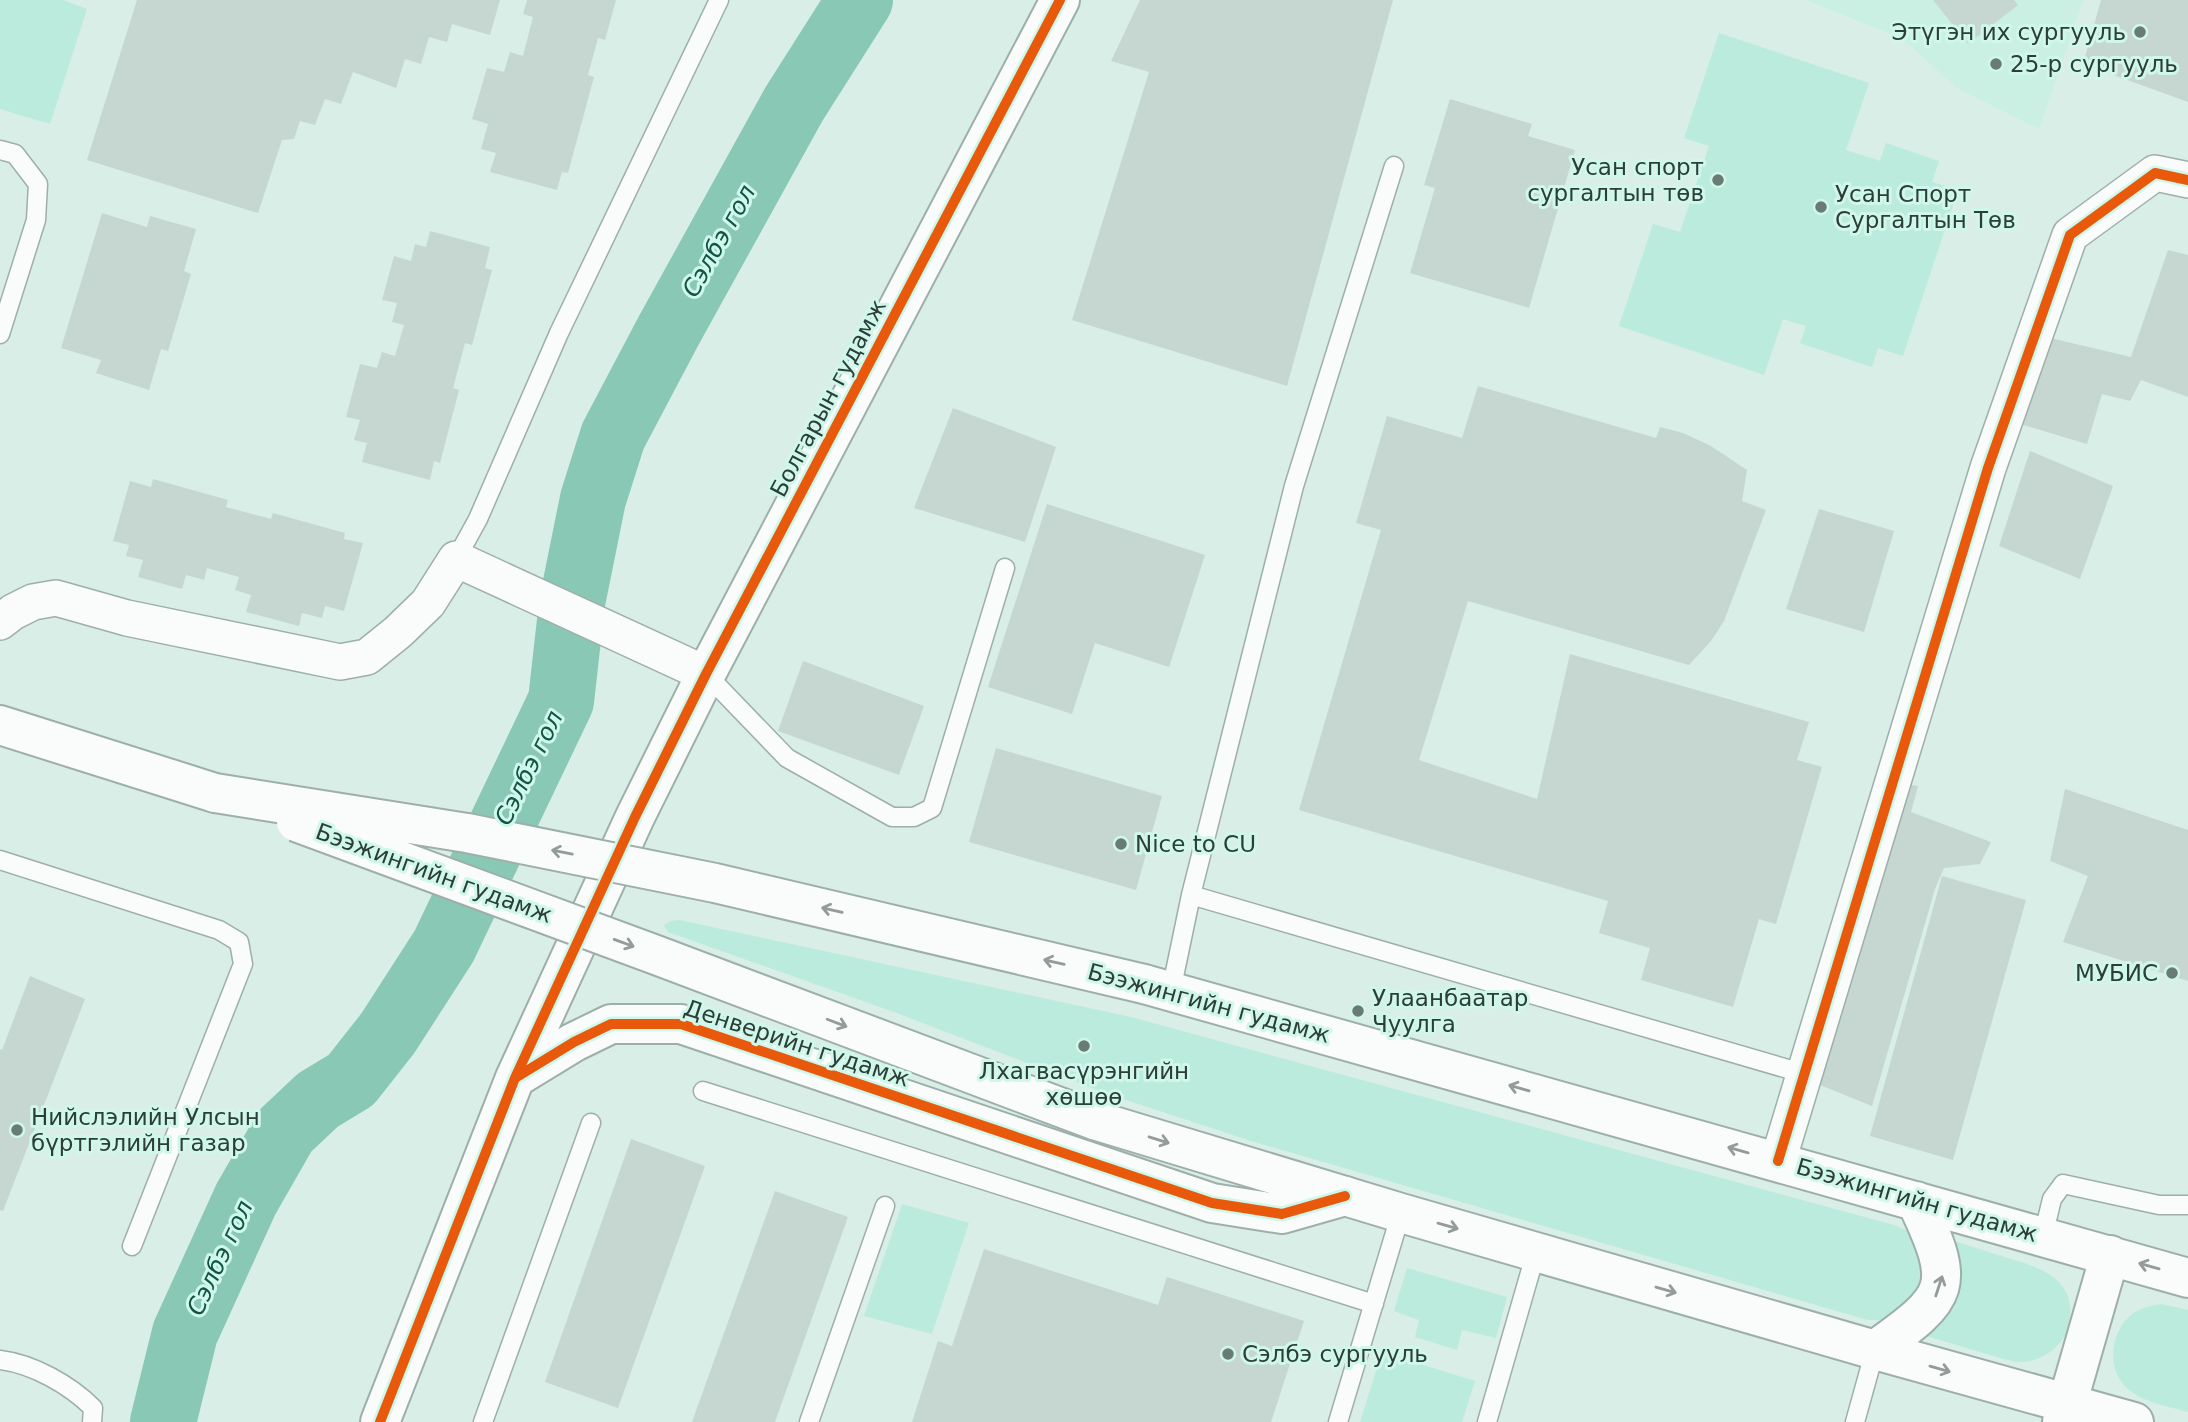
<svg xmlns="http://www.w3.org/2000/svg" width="2188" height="1422" font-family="'DejaVu Sans',sans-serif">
<rect width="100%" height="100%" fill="#d8eee6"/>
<!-- built -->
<path fill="#caefe3" d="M1806 0H2083L2039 129 1957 88 1903 39Z"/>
<!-- green -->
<path fill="#bbebdc" d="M0 0H63L87 9 50 124 0 109Z
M1719 33 1869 83 1846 150 1880 161 1886 143 1939 161 1932 182 1958 190 1903 356 1878 348 1872 367 1800 343 1806 326 1783 319 1764 375 1619 326 1653 224 1680 232 1709 146 1684 138Z
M679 920 1131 1017 1894 1225 1914 1234 1928 1285 1888 1320H1868L1251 1141 1108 1094 894 1012 668 932 664 925 671 921Z
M902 1204 969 1223 932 1334 864 1316Z
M1945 1238C1964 1244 1982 1250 2001 1256 2032 1265 2074 1275 2070 1316 2069 1325 2067 1334 2061 1341 2052 1354 2035 1362 2020 1362 2007 1361 1995 1356 1983 1353 1961 1346 1939 1340 1916 1333Z
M1407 1268 1507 1297 1496 1338 1462 1330 1457 1350 1415 1337 1419 1320 1394 1311Z
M2161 1304 2188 1310V1412C2168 1406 2143 1403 2127 1388 2106 1369 2110 1333 2131 1315 2140 1308 2150 1306 2161 1304Z
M1382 1352 1475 1381 1462 1422H1360Z"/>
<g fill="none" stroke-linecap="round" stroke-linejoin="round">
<!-- river -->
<path stroke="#8ac8b6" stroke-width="66" d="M163 1422 185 1333 246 1199 285 1131 318 1100 351 1080 388 1033 444 946 561 701 572 603 593 499 613 436 669 330 794 104 860 0"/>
</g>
<!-- building -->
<path fill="#c6d7d2" d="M137 0H500L490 35 452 24 447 42 429 37 421 64 405 59 396 88 353 72 341 104 325 99 315 125 300 121 294 139 282 140 258 213 87 160Z
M527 0H616L605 40 598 38 588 75 594 77 568 173 562 172 557 190 490 172 496 153 481 149 488 124 472 119 487 68 504 72 510 52 523 56 533 17 523 14Z
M1140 0H1393L1287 386 1072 320 1149 72 1111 61Z
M1933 0H2014L2018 5 1968 44Z
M2101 0H2188V102L2083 64Z
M1450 99 1532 124 1528 136 1575 150 1529 308 1410 273 1435 188 1424 185Z
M102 213 147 227 150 216 196 229 184 271 191 274 168 351 161 349 149 390 96 373 101 360 61 348Z
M430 231 490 247 485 268 492 270 472 345 465 343 453 388 459 390 440 463 434 461 430 480 362 462 367 443 354 440 360 420 346 417 360 364 377 368 382 352 395 356 404 325 392 322 397 303 382 300 394 256 411 261 415 244 426 247Z
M2168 250 2188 255V397L2141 380 2130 401 2102 394 2087 444 2020 424 2046 337 2131 357Z
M1478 386 1656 438 1660 427 1683 433 1711 446 1747 470 1742 501 1766 510 1724 621 1711 641 1689 665 1468 601 1419 760 1537 799 1570 654 1809 722 1797 760 1822 767 1776 924 1759 919 1733 1007 1641 980 1650 948 1599 933 1608 901 1299 810 1381 530 1356 523 1387 416 1462 438Z
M953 408 1056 447 1025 542 914 508Z
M2030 451 2113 486 2080 579 1999 546Z
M153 479 228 500 226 507 271 519 273 513 345 533 344 539 363 543 344 611 325 606 322 618 302 613 299 626 246 612 251 595 235 590 239 577 207 568 204 580 186 575 182 589 138 577 143 560 126 556 129 545 113 541 130 481 151 487Z
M1047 504 1205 555 1169 667 1095 643 1072 714 988 687Z
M1819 509 1894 531 1864 632 1786 609Z
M803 661 924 706 899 775 778 731Z
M996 748 1162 796 1136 890 969 842Z
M1906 784 1918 786 1911 812 1991 842 1980 864 1944 868 1935 889 1872 1106 1815 1083Z
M2065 789 2188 830V981L2063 942 2088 876 2050 861Z
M1942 876 2026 900 1953 1160 1870 1136Z
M30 976 85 999 3 1211 0 1210V1049L2 1050Z
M631 1139 705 1166 618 1408 545 1382Z
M775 1191 848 1217 775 1422H692Z
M984 1249 1158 1305 1167 1277 1304 1321 1271 1422H912L938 1341 952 1346Z"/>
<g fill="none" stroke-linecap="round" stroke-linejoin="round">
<defs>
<path id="service" d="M0 150 15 154 38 184 36 220 0 334
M456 559 478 519 559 333 719 0
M706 674 787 758 892 817H914L932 808 1005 568
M0 860 219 930 239 942 243 964 132 1246
M1191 895 1805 1074
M1171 991 1191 895 1294 486 1394 166
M703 1091 1374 1304
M2043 1236 2052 1199 2063 1184 2159 1205H2188
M0 1360C33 1364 70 1385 93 1408L92 1422
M483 1422 591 1123
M809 1422 885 1206
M1338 1422 1401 1213
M1487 1422 1536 1252
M1855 1422 1875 1350"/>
<path id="minor" d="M0 622 13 612 33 602 56 598 127 618 340 662 367 657 398 632 428 603 456 559 706 674
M1778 1161 1988 468 2070 235 2155 173 2188 180"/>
<path id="tertiary" d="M515 1078 574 1042 611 1024H681L1212 1203 1282 1214 1345 1196
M380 1422 515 1078 635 817 706 674 1060 0"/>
<path id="secondary" d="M2062 1422 2110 1255"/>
<path id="primary" d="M0 725 215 793
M1144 984 2188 1278
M1094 1120 1401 1213 1875 1350 2134 1422
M1875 1350C1951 1296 1957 1287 1916 1201"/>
</defs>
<!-- service casing -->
<use href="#service" stroke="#9eafaa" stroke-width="21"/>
<!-- minor casing -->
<use href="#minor" stroke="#9eafaa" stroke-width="38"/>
<!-- tertiary casing -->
<use href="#tertiary" stroke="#9eafaa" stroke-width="42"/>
<!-- secondary casing -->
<use href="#secondary" stroke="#9eafaa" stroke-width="42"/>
<!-- primary casing -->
<use href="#primary" stroke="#9eafaa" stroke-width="42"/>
<!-- service -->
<use href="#service" stroke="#f9fcfb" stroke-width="18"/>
<!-- minor -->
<use href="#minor" stroke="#f9fcfb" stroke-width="35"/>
<!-- tertiary -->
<use href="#tertiary" stroke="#f9fcfb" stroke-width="38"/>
<!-- secondary -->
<use href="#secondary" stroke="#f9fcfb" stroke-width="38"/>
<!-- primary -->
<use href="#primary" stroke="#f9fcfb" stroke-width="38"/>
<defs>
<path id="primary-bridge" d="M215 793 467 833 715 883 1144 984
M296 822 656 955 1094 1120"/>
</defs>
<!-- primary-bridge casing -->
<use href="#primary-bridge" stroke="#9eafaa" stroke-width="42" stroke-linecap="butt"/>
<!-- primary-bridge -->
<use href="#primary-bridge" stroke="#f9fcfb" stroke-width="38"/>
<defs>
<path id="cycleway" d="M515 1078 574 1042 611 1024H681L1212 1203 1282 1214 1345 1196
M1778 1161 1988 468 2070 235 2155 173 2188 180
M380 1422 515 1078 635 817 706 674 1060 0"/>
</defs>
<!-- cycleway casing -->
<use href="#cycleway" stroke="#cff7ea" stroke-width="15"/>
<!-- cycleway -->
<use href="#cycleway" stroke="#e8590c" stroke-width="10"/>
</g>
<!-- one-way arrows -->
<defs><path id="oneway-shaft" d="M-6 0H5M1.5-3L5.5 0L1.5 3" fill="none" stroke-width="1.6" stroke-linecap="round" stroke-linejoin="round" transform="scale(1.75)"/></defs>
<g stroke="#939c9a">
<use href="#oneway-shaft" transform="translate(562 852) rotate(-169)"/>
<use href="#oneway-shaft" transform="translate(832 910) rotate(-167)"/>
<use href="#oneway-shaft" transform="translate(624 943) rotate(20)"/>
<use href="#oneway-shaft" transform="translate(1054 962) rotate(-167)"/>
<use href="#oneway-shaft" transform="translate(837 1023) rotate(21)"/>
<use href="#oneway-shaft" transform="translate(1519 1088) rotate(-164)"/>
<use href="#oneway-shaft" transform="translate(1159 1140) rotate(17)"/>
<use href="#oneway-shaft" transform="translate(1738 1150) rotate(-164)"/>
<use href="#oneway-shaft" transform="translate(1448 1226) rotate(16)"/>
<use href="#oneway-shaft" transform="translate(2149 1266) rotate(-164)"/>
<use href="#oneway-shaft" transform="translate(1939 1286) rotate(-72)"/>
<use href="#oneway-shaft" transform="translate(1666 1290) rotate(16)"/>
<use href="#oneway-shaft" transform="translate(1940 1369) rotate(16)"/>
</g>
<!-- markers -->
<g fill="#697b75" stroke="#cff7ea" stroke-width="2.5">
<circle cx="2140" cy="32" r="7"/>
<circle cx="1996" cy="64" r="7"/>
<circle cx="1718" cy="180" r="7"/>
<circle cx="1821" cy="207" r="7"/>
<circle cx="1121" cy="844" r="7"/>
<circle cx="2172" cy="973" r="7"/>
<circle cx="1358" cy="1011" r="7"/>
<circle cx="1084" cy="1046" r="7"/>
<circle cx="17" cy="1130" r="7"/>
<circle cx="1228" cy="1354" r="7"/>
</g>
<g text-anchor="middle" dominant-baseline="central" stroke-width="6" stroke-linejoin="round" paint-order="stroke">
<!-- poi labels -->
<g font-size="23" fill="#2d3d38" stroke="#cff7ea" text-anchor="start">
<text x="2126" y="32" text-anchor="end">Этүгэн их сургууль</text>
<text x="2010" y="64">25-р сургууль</text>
<text x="1704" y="167" text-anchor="end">Усан спорт<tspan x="1704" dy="26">сургалтын төв</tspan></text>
<text x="1835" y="194">Усан Спорт<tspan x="1835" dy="26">Сургалтын Төв</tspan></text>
<text x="1135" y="844">Nice to CU</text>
<text x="2158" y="973" text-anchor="end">МУБИС</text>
<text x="1372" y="998">Улаанбаатар<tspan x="1372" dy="26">Чуулга</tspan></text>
<text x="1084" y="1071" text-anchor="middle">Лхагвасүрэнгийн<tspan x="1084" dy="26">хөшөө</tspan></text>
<text x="31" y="1117">Нийслэлийн Улсын<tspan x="31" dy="26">бүртгэлийн газар</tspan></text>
<text x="1242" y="1354">Сэлбэ сургууль</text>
</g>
<!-- street labels -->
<g font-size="23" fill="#2d3d38" stroke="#cff7ea">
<text transform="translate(828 398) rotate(-62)">Болгарын гудамж</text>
<text transform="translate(434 873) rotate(20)">Бээжингийн гудамж</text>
<text transform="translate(1209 1003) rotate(15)">Бээжингийн гудамж</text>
<text transform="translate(797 1043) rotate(18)">Денверийн гудамж</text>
<text transform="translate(1917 1200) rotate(16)">Бээжингийн гудамж</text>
</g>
<!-- water labels -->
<g font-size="24" font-style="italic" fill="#115344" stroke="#cff7ea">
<text transform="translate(719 241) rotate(-61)">Сэлбэ гол</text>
<text transform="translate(529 768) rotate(-64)">Сэлбэ гол</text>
<text transform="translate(220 1258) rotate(-65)">Сэлбэ гол</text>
</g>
</g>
</svg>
